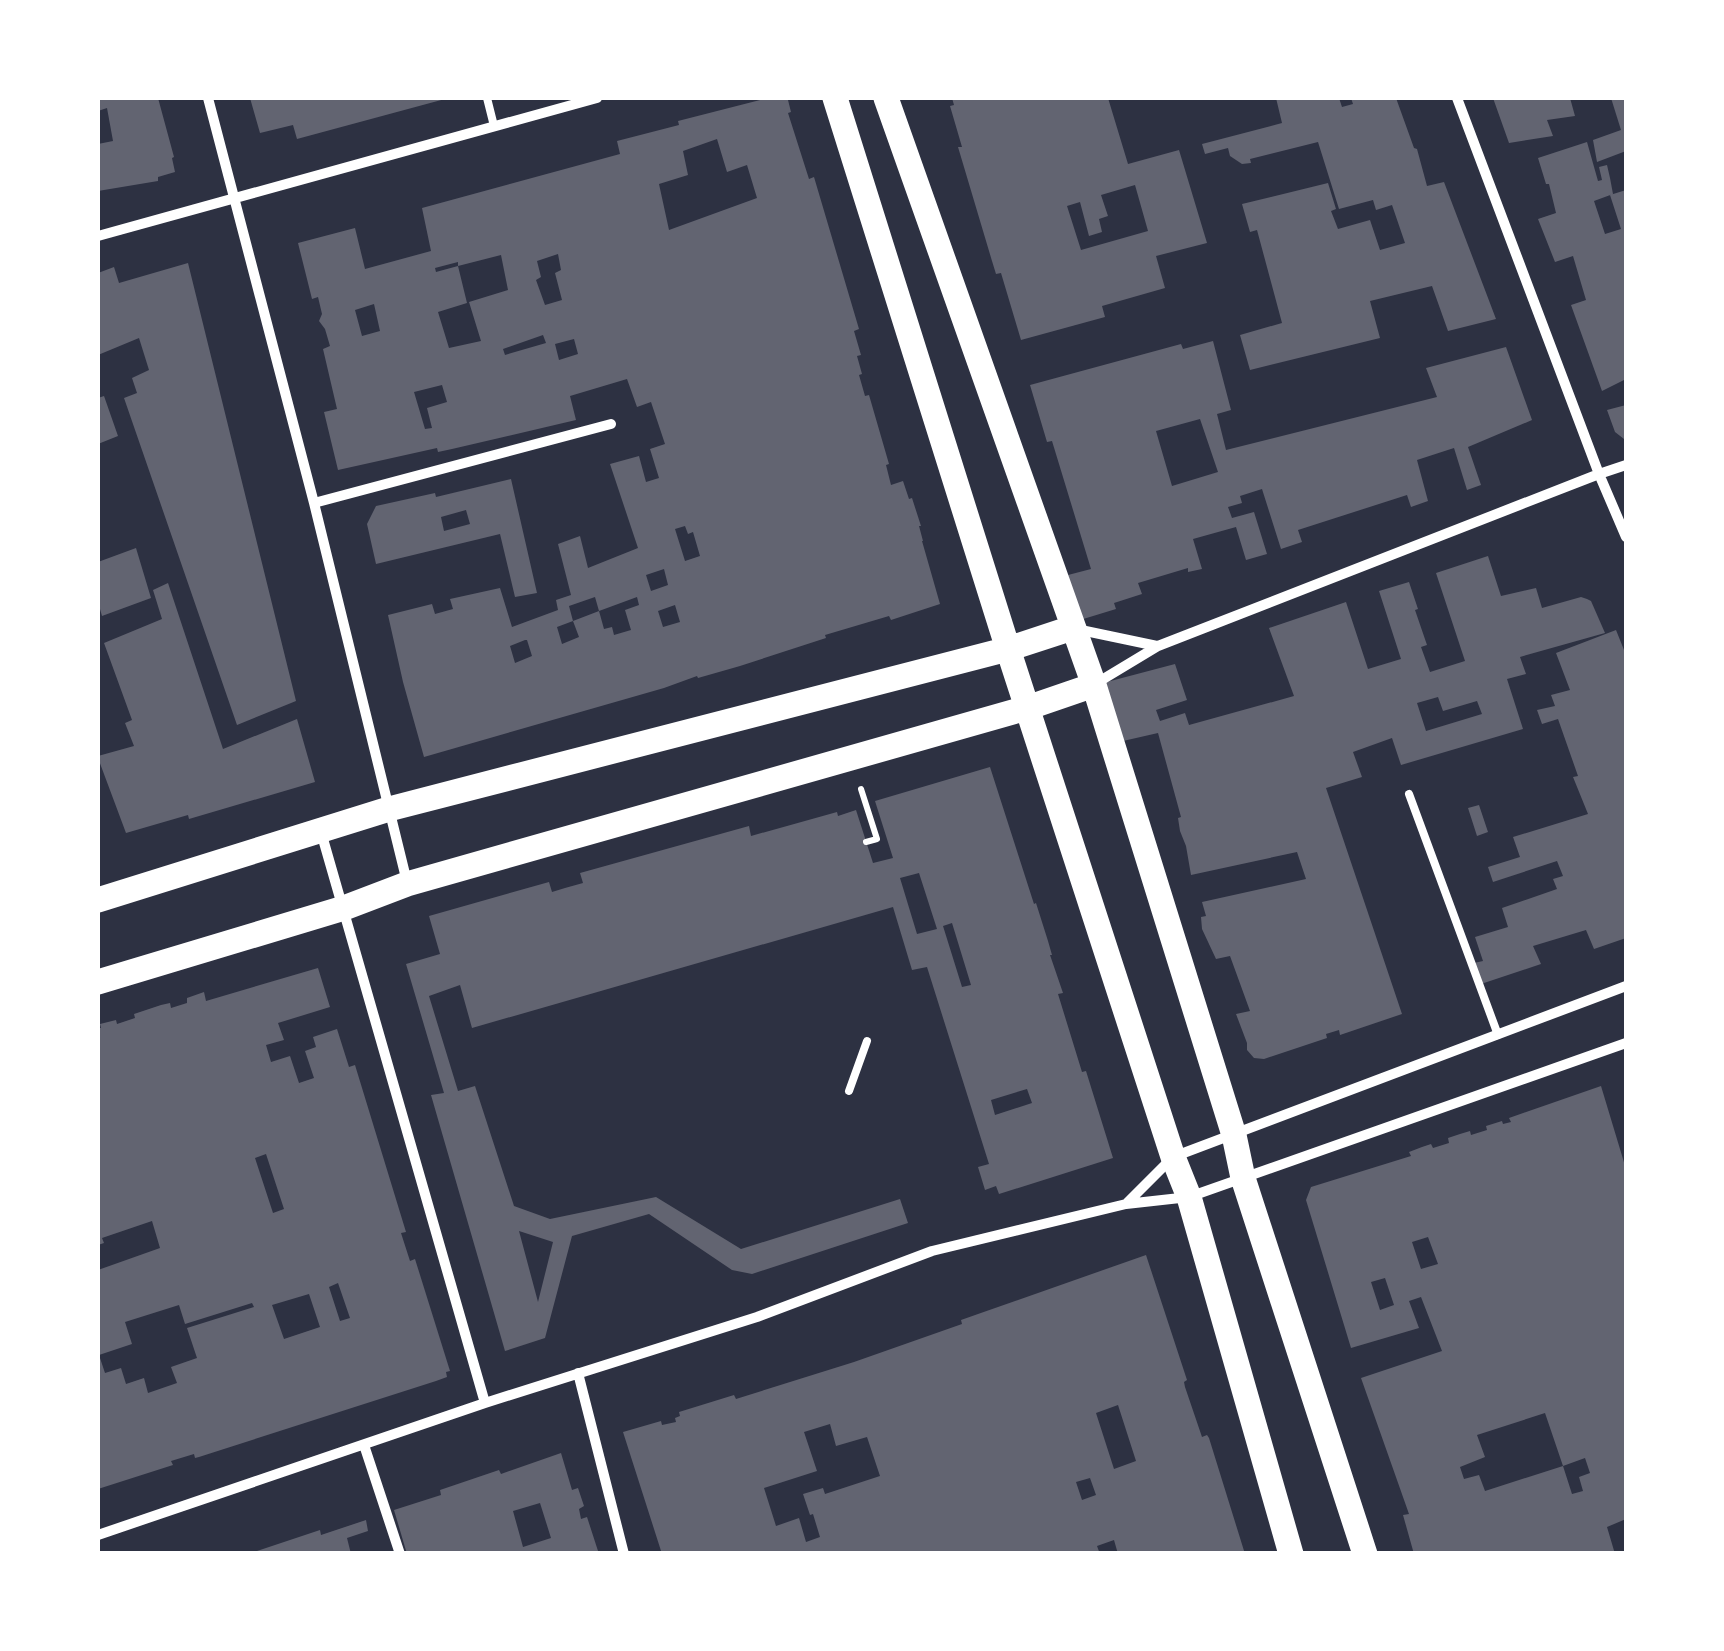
<svg xmlns="http://www.w3.org/2000/svg" width="1724" height="1651" font-family="Lato,sans-serif">
<rect width="100%" height="100%" fill="#2d3142"/>
<!-- building -->
<path fill="#626471" fill-rule="evenodd" d="M98 98H158L174 157 172 158 175 172 158 177V181L98 191V144L113 141 107 108 98 111Z
M250 98H445V99L297 139 293 125 260 133Z
M768 98 788 100 791 112 788 113 809 179 814 177 859 329 854 331 861 355 857 356 862 374 859 375 865 396 869 395 889 464 886 465 891 485 903 481 909 499 912 498 921 526H919L923 541H922L940 604 891 620 889 616 825 635 826 638 740 666 698 678 697 676 664 688 424 757 403 682 388 615 432 604 435 614 453 609 450 599 500 588 512 627 558 610 556 600 571 595 558 544 580 536 588 568 638 548 610 464 639 456 646 482 659 478 650 449 665 444 651 402 637 407 627 379 570 396 576 420 452 449 438 452 437 448 338 470 324 412 337 409 323 349 330 346 325 329 319 321 322 314 318 297 312 299 298 243 355 228 365 269 431 251 422 208 620 154 617 141 679 125 678 121ZM717 139 727 172 747 165 757 198 669 230 659 184 688 175 683 151ZM558 254 561 270 555 273 562 300 545 305 536 280 541 277 537 261ZM501 255 508 290 469 302 481 341 449 348 438 312 467 303 458 266 436 272 435 268 458 262V266ZM374 304 380 331 362 336 355 310ZM543 335 546 343 505 355 503 349ZM574 339 578 354 559 360 555 344ZM442 385 447 402 427 408 432 428 425 429 414 392ZM685 526 688 534 693 532 700 556 685 561 675 529ZM664 569 668 585 651 591 646 575ZM595 597 599 611 573 621 579 637 562 644 557 627 573 621 569 606ZM637 597 639 605 625 610 631 630 614 635 612 627 604 629 599 611ZM675 605 680 622 663 627 658 611ZM525 640H527L532 656 515 663 510 646Z
M952 98H1108L1128 164 1179 150 1207 243 1156 256 1165 288 1102 306 1105 317 1021 340 1001 273 996 274 992 261 958 147H962L950 106 954 105ZM1135 185 1148 231 1081 250 1067 206 1080 202 1089 236 1102 232 1099 219 1108 216 1101 195Z
M1276 98H1339L1342 107 1353 104 1351 98H1396L1414 148 1417 149 1427 186 1444 182 1496 319 1448 331 1432 286 1370 301 1380 338 1250 370 1240 335 1282 323 1257 230 1250 232 1242 204 1328 183 1336 209 1331 211 1338 229 1370 220 1380 250 1405 243 1392 205 1376 210 1373 200 1339 209 1318 142 1250 159 1251 163 1242 164 1230 156 1228 148 1205 154 1202 144 1282 123Z
M1493 98H1570L1575 116 1547 120 1553 136 1509 143Z
M1611 98H1626V151L1597 162 1593 140 1621 130Z
M1587 142 1598 181 1602 180 1599 167 1607 165 1610 178 1613 194 1594 201 1605 234 1621 229 1610 195 1626 190V379L1602 391 1571 305 1586 300 1573 256 1555 262 1538 219 1556 213 1549 184H1546L1538 158Z
M188 263 296 701 237 725 124 398 137 393 132 378 149 370 139 338 98 355V273L114 267 119 283Z
M1213 341 1231 410 1217 414 1226 450 1437 397 1426 368 1506 347 1532 420 1468 447 1481 485 1467 490 1454 448 1417 460 1428 501 1411 507 1407 495 1298 530 1302 542 1281 549 1262 489 1240 496 1242 503 1228 507 1232 518 1254 512 1267 554 1246 560 1236 527 1193 539 1202 569 1188 572V568L1138 583 1142 594 1114 603 1116 609 1080 620 1068 575 1091 569 1052 441 1047 442 1030 385 1181 344 1183 349ZM1200 419 1218 472 1172 486 1156 431Z
M104 396 118 436 98 444V398Z
M1626 405V439H1624L1615 432 1607 410Z
M511 479 537 593 515 597 500 534 376 564 367 524 376 506 435 493 436 497ZM466 510 470 524 444 531 441 517Z
M136 548 151 598 102 616 98 602V562Z
M1488 556 1501 596 1536 588 1542 608 1581 597 1587 599 1591 601 1605 633 1520 657 1526 674 1507 679 1523 729 1401 765 1392 738 1353 752 1362 777 1326 788 1402 1014 1340 1035 1339 1030 1326 1034 1327 1038 1264 1059 1254 1058 1247 1050V1043L1236 1014 1250 1011 1230 956 1216 959 1202 929 1201 917 1206 916 1202 902 1306 879 1297 852 1191 875 1186 846 1180 831 1178 818 1181 817 1158 733 1123 741 1103 683 1175 664 1187 700 1156 710 1160 721 1185 713 1189 725 1294 696 1269 628 1346 602 1368 669 1401 659 1379 591 1409 582 1418 609 1415 610 1427 645 1421 647 1430 672 1465 661 1436 573ZM1438 697 1443 711 1477 701 1482 714 1426 731 1417 703Z
M168 583 223 749 297 719 315 782 189 819 188 815 126 833 98 758V756L134 746 125 723 132 720 104 643 162 619 153 590Z
M1616 630 1626 655V938L1594 949 1586 930 1533 946 1541 964 1481 984 1474 963 1483 961 1475 937 1508 927 1502 908 1557 889 1553 879 1563 876 1557 861 1493 882 1488 867 1520 857 1513 837 1588 814 1573 777 1578 776 1558 719 1542 724 1537 710 1555 706 1551 695 1570 690 1556 653Z
M990 767 1034 904 1036 903 1048 941 1052 955H1050L1063 993 1058 994 1082 1072 1086 1071 1113 1158 999 1194 996 1186 985 1190 978 1167 989 1164 927 967 912 970 893 907 472 1028 460 985 429 996 458 1091 475 1086 514 1206 550 1219 656 1197 741 1249 900 1199 908 1223 752 1274 732 1270 649 1214 572 1236 545 1338 505 1351 431 1095 444 1093 406 964 440 954 429 916 549 882 552 892 565 888 583 883 580 873 749 826 751 836 837 812 838 816 856 810 873 863 893 858 875 801ZM919 873 937 929 917 934 900 878ZM952 923 971 985 962 987 943 926ZM1027 1089 1032 1103 995 1115 991 1100ZM519 1231 553 1242 538 1302Z
M1479 805 1488 832 1477 836 1468 808Z
M318 968 330 1007 278 1023 284 1040 266 1045 271 1062 290 1056 299 1083 314 1078 305 1051 316 1047 313 1037 337 1029 349 1067 355 1065 406 1232 401 1233 410 1261 415 1259 450 1371 446 1372 447 1377 436 1381 199 1457 195 1458 194 1454 171 1461 173 1465 98 1489V1270L160 1248 152 1221 102 1238 104 1243 98 1245V1028H101L100 1024 116 1020 117 1024 135 1018 134 1014 161 1005 170 1003 171 1008 187 1003V998L204 992 206 1001ZM266 1154 284 1209 273 1213 255 1158ZM338 1283 350 1318 340 1321 329 1287ZM309 1294 320 1327 284 1339 272 1305ZM252 1303 254 1307 187 1328 197 1358 171 1367 177 1383 148 1393 144 1378 126 1384 121 1368 105 1373 99 1355 132 1344 125 1322 179 1305 185 1324Z
M1601 1086 1626 1169V1519L1607 1527 1615 1554H1414L1403 1515 1409 1514 1361 1378 1442 1351 1421 1297 1409 1301 1419 1328 1351 1348 1306 1200 1311 1187 1411 1156 1409 1152 1422 1147 1431 1144 1433 1148 1449 1143 1448 1138 1460 1134 1470 1131 1471 1135 1487 1130 1486 1126 1502 1121 1503 1124 1511 1122 1509 1118ZM1428 1237 1438 1264 1421 1269 1412 1242ZM1385 1278 1394 1305 1380 1310 1371 1282ZM1545 1413 1563 1466 1585 1458 1590 1473 1579 1477 1583 1491 1572 1494 1563 1466 1485 1491 1479 1475 1464 1479 1460 1467 1485 1457 1477 1435Z
M1146 1255 1187 1380 1184 1382 1185 1387 1202 1437 1207 1435 1209 1438 1245 1554H1118L1114 1540 1097 1546 1100 1554H662L623 1432 661 1421 662 1425 676 1422 675 1418 680 1416 679 1412 734 1395 736 1399 854 1362 962 1324 961 1320 978 1314ZM1118 1405 1136 1461 1114 1469 1096 1413ZM830 1424 836 1446 867 1437 880 1476 825 1494 823 1488 803 1494 810 1515 813 1514 820 1537 806 1542 799 1518 776 1526 764 1488 817 1471 804 1432ZM1090 1478 1096 1495 1082 1500 1076 1482Z
M561 1453 572 1490 578 1488 584 1506 579 1509 581 1519 587 1517 599 1554H407L394 1510 441 1495 440 1490 499 1470 501 1474ZM540 1503 551 1538 523 1547 513 1511Z
M366 1520 368 1531 347 1538 351 1554H248L320 1530 321 1535Z"/>
<g fill="none" stroke-linecap="round" stroke-linejoin="round">
<!-- path -->
<path stroke="#fff" stroke-width="6" d="M861 789 877 839 866 842"/>
<!-- service -->
<path stroke="#fff" stroke-width="8" d="M487 98 494 126
M1409 794 1498 1035
M849 1091 867 1041"/>
<!-- minor -->
<path stroke="#fff" stroke-width="10" d="M208 98 314 503 407 882
M1457 98 1599 474 1626 537
M98 236 597 98
M314 503 611 424
M1076 629 1157 646
M1095 684 1158 646 1599 474 1626 465
M321 832 485 1403
M1127 1203 1173 1157 1626 986
M578 1373 624 1554
M364 1445 400 1554
M98 1535 485 1403 757 1317 932 1251 1126 1204 1189 1197 1626 1043"/>
<!-- primary -->
<path stroke="#fff" stroke-width="25" d="M835 98 1008 649 1173 1157 1189 1197 1291 1554
M886 98 1094 685 1234 1135 1243 1178 1365 1554
M98 900 389 809 1008 649 1072 628
M98 982 344 908 407 884 1027 708 1094 685"/>
</g>
<!-- border -->
<rect width="1724" height="1651" fill="none" stroke="#ffffff" stroke-width="200"/>
</svg>
